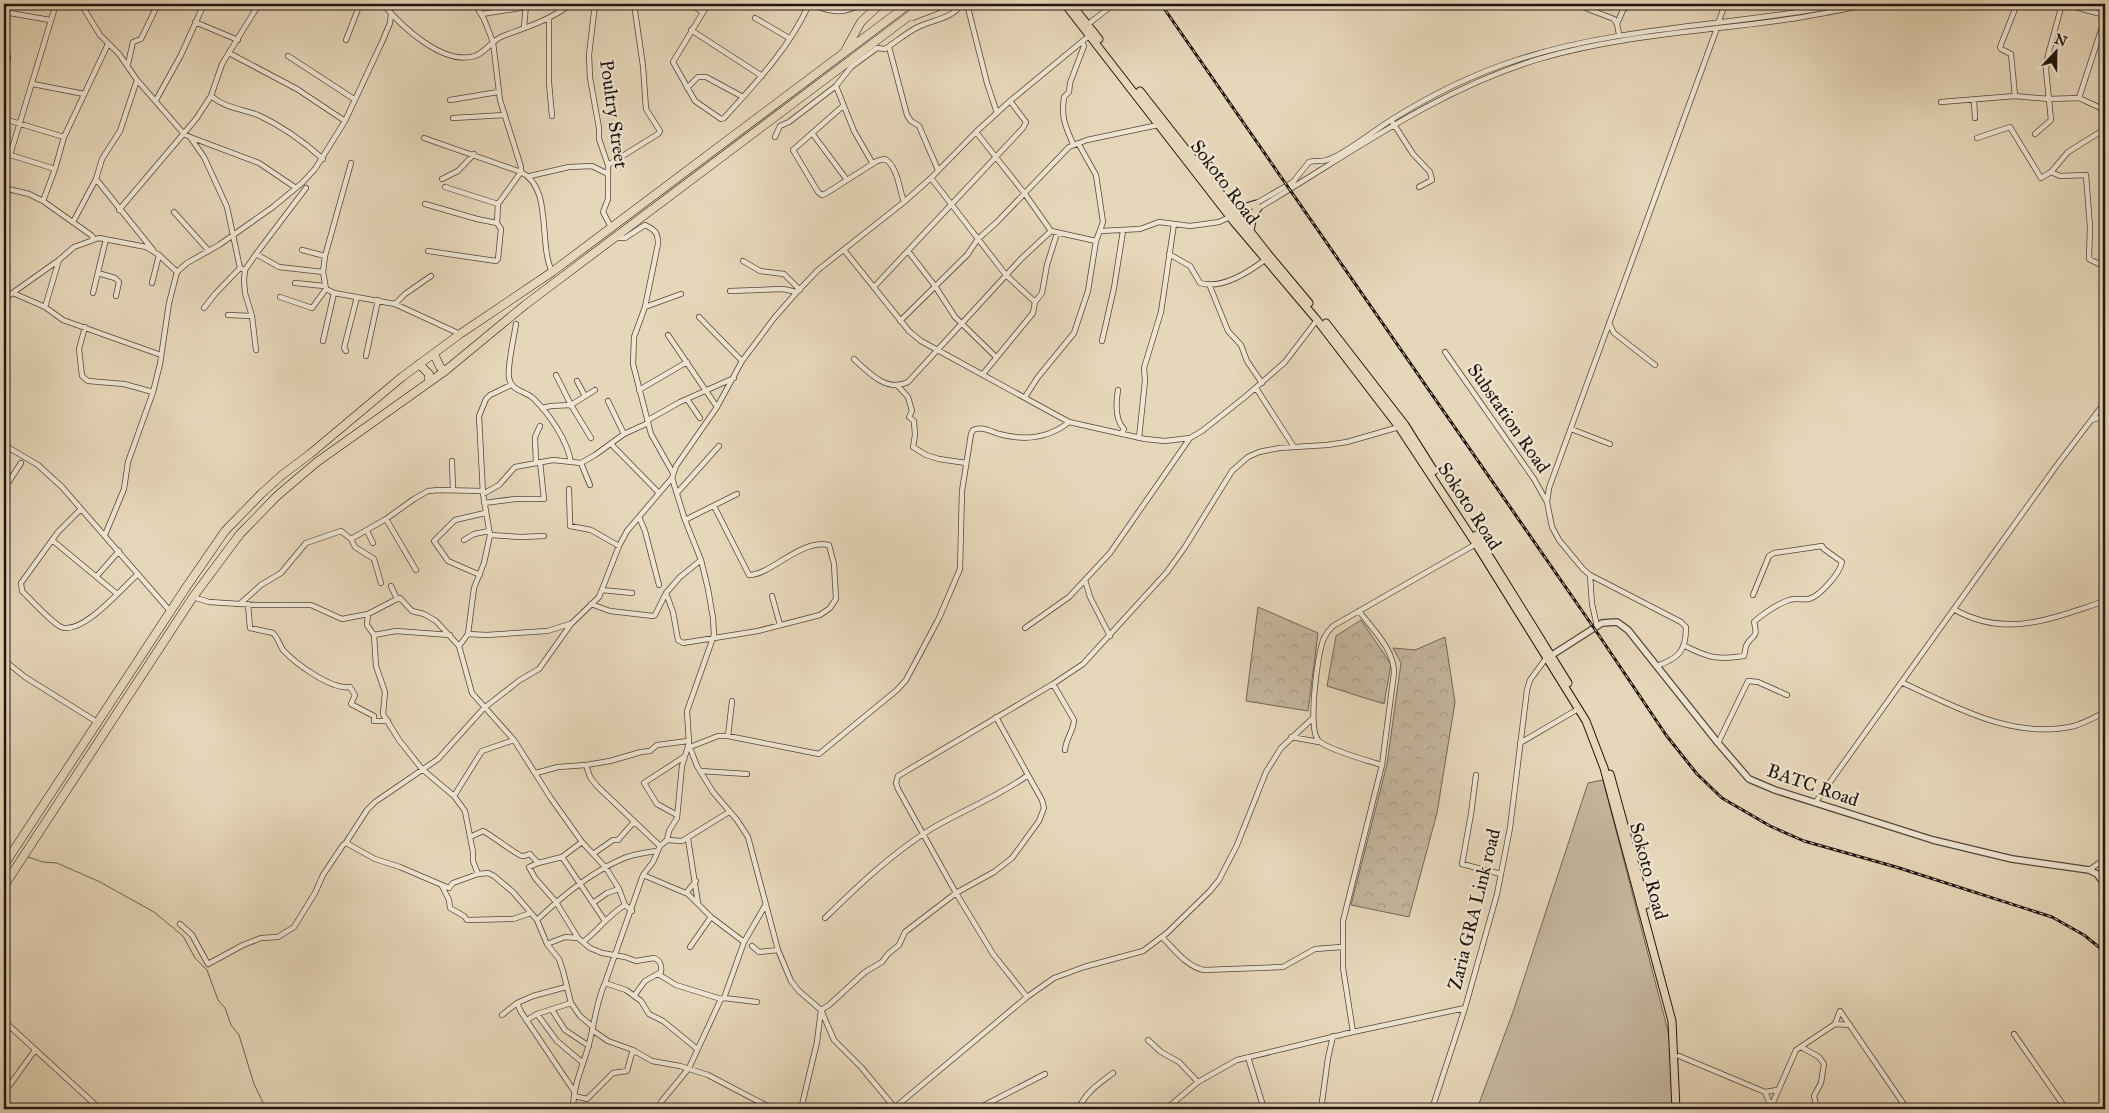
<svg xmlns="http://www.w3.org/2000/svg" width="2109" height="1113" font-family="'IM FELL Great Primer',serif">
<defs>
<pattern id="forest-crowns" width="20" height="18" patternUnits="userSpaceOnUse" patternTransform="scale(1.25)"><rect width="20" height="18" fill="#c5b69d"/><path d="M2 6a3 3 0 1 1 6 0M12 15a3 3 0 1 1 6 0" fill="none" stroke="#a99c86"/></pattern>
</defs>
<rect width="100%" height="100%" fill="#e7d7ba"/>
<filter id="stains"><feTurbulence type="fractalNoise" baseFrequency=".004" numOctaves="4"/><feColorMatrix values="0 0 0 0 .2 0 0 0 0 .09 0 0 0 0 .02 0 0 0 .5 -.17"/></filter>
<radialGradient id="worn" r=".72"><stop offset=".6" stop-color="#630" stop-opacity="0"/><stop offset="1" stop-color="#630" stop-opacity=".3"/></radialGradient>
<!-- forest -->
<path fill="url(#forest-crowns)" stroke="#726656" d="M1258 607 1318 633 1308 711 1246 701Z
M1361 620 1391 664 1384 704 1327 686 1336 636Z
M1445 637 1455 702 1437 813 1409 917 1351 905 1387 764 1401 663 1393 648 1415 650Z"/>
<!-- garden -->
<path fill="#c5b69d" stroke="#726656" d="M1603 780 1670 1039 1672 1109H1477L1513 1012 1588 783Z"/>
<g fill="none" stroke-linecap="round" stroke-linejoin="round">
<!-- stream -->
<path stroke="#6f6253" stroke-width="1" d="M4 849 10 851
M28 857 43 862 57 863 100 882 154 912 183 936 195 958 207 970 218 1000 225 1008 231 1025 239 1035 254 1084 266 1109"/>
<defs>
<path id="minor" d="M81 4 100 35 119 54 137 80 184 134 190 137 204 157 227 207 240 268 245 270
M245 4 255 10
M383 4C401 26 443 66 475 56 486 52 492 40 503 36 527 27 550 20 571 4
M475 4 484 19 493 42 500 100 521 167V172C553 188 538 242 552 272
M595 4 589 55 590 78 599 128V139L608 165V199L603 212 611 227
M689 4 703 12
M708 4 673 62 695 101 721 119 724 118C755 84 791 46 809 4
M810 4C828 11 843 16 860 4
M967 4 987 83 997 113
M1575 4 1614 19 1617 24 1619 34
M2063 4 2105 15
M4 12 50 20
M482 14 526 7
M755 18 789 38
M549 19V83L552 116
M1719 21 1725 4
M195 22 238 40
M1617 24 1623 10 1631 4
M1087 25 1114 4
M524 28 526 4
M691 30 762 76
M4 35 8 58 4 76
M346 40 360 4
M889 47 907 115 911 121 919 126 938 170
M229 53 297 89 345 121
M288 56 354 99
M128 64 133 42 141 39 158 4
M33 84 84 94
M836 86 854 131 873 164
M687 88 698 77H706L743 97
M211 96C225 108 242 109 258 115 282 126 303 141 323 159
M2015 96 2011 54 2001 49 2000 47 2017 4
M2079 98 2105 18
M156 100 181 55 204 4
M450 100 498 92
M1974 101 1975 118
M1941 102 2015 96 2049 99 2079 98 2105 110
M843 106 793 150 818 192 822 195 825 194 877 161 885 159C898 167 899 189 904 202
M453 118 505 115
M4 119 64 137
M1393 123 1413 154 1430 172 1432 180 1419 187
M976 132 1025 194 1051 231 1096 241
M812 133 847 180
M2035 134 2051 120 2046 70 2048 55 2062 4
M190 137 259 163 296 188
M775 137 780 126 789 122 836 86 851 67 877 48 885 49C896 42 906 33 918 27 934 19 950 20 962 4
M424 138 521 172 498 204 497 223 501 229 498 259 496 261 428 251
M1977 138 2010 127 2041 178 2051 172 2068 152 2105 129
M1073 144C1065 125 1061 118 1064 97L1069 92 1070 83 1084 46 1082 42
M4 153 55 169 43 201 91 235 93 237 92 240
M10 155 56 4
M608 165 658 134 660 131 646 109 643 66 634 4
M55 169 64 137 108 44
M2051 172 2060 176 2086 175 2090 227 2089 259 2105 267
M530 176 569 167 592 166 608 174
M931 178 1006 275 1035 302
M96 179 153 250
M442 179 458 171 474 154
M445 187 498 204
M4 199 8 189 29 194 43 201
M425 204 477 219 497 223
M1255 204 1293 182 1309 162C1315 160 1321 162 1327 160 1343 156 1376 129 1391 120 1431 95 1473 74 1517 60 1624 25 1736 26 1845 4
M119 210 196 119 211 96 222 64 259 4
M174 212 209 251
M1240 219C1338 163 1429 92 1539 59 1623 34 1711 31 1797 18 1822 14 1846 9 1871 4
M73 222 96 179 102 159 120 131 137 80
M1100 231 1140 229 1159 222 1190 226 1205 224 1219 222 1249 208
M615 238H625L645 225C655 230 658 232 658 244L645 307 634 337 633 364 651 434 673 473
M302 250 325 256
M844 250 909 331 921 341 1069 422 1145 439 1165 441 1190 438 1202 431 1245 397 1285 362 1317 320
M908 251 935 286 955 317 996 357
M256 254 306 188
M1169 254 1190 266 1200 283C1222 290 1249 272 1266 259
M743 261 760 271 784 274 800 290
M323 272 325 256 351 163
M98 273 115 278 119 282 116 296
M152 283 159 255
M295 283 324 286
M1209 284 1228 331 1241 345 1247 361 1262 383
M874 287 1023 128 1026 122 1010 101
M730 291 783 289 797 292
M13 293 45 307 63 320 161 355
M93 293 106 239
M280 297 312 308 326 289
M4 299 59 260 74 247 99 238 146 247 159 255 177 272
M395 304 405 294 431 276
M45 307 59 260
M645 307 681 294
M204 308 215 294 240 268
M228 315 252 316
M699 317 742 361
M900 321 967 255 978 239 997 222 1069 147 1087 140 1158 125
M1609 323 1614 333 1655 365
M516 324C514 337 507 367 509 378 512 392 525 390 534 399 550 415 567 440 571 462
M85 327 79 349 82 376 88 381 124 384 153 392
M668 335 717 407
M323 341 334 293
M1102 341 1114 288 1123 231
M256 350 252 316 245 293 244 280 245 270 256 254 279 267 323 272 326 289 334 293 395 304 460 334
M346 351 344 348 357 297
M1445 352 1534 479 1547 502
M366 356 378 300
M854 359C868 372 887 393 908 382L1021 259 1051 231
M983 374 1033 313 1035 302 1042 293 1047 265 1057 233
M556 375 571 405 595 390
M577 381 585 396
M898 386 908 397 912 411 909 417 914 421 915 435 913 447 926 455 939 459 966 463
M1256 388 1294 447
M639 390 687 362
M1118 390C1116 402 1115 420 1124 429L1121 434
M1025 397 1038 377 1074 333 1088 291 1096 241 1103 222 1096 175 1078 143
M687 399 700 418
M608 401 624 434
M542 408 551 406 571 405 591 438
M648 420 680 402 734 378
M2092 420 2098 418 2105 419
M1571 429 1610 444
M1139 438 1145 381 1144 368 1161 312 1174 224
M611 444 659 493
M4 445 38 465 62 487 170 611
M452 461 453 490
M536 463 535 437 540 426
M581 463 590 485
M4 489 21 463
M569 489 570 526 591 530 619 546
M677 493 719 446
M483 494 499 485 515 467 553 460 581 463 595 455 624 434 648 423
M484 503 515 499H544L540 462
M81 509 58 532 21 583 22 591C30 599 52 623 61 627 82 636 123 587 138 574
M639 517 645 531 659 585
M386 519 416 570
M685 520 737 494
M367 531 373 543
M105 535 124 489 128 462 153 392 160 364 169 303 177 272 187 263 219 245 273 207 302 183 315 169 345 121 382 42 390 23 391 14
M490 535 521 537 544 536
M351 539 386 519 414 499 428 491 439 490 482 491
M52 540 116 593
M464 540 474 534 489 531
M480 575 448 561 434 541 455 520 485 513
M1590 575 1592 604 1597 626
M97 576 119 551
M1085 580 1090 597 1110 636
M391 586 397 599 400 598 412 611 424 614 436 621 459 646 472 693 514 740 550 797 582 842 606 868 619 889 625 905 632 911
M602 590 632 593
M666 593 673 612 678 640 683 643 758 631 820 615 830 608 836 599 834 564 829 545C800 539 771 575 749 575L714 506
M772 596 780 625
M193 597 209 602 256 605H311L342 619 368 614 397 599
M241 603 261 585 281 573 306 543 341 531 351 539 355 547 374 559 381 583
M248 604 250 628 273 633C278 638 279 644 283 650 295 663 331 690 350 687L355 695 351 704 374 716V721H388
M591 604 610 611 653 616 655 615 666 593 680 577 701 560
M1955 610C2008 639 2052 618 2105 601
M368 614 367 625 374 635 376 666 385 692 383 714 399 740 422 769 454 796 465 811 473 852V861L478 874
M1025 628 1069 597 1110 553 1190 438
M468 634 486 635 547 631 570 624
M374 635 396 631 450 635
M459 646 468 634 474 588 484 563 490 535 483 494 479 416 486 399 490 395 511 385
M1685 646C1709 658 1717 660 1744 656 1745 653 1745 647 1747 644 1754 633 1758 639 1754 622L1756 620C1766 612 1777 604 1789 600 1796 598 1803 600 1809 599 1820 596 1840 573 1842 562L1824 549 1822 546 1774 553 1769 556 1753 595
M4 660 25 677 97 722
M1657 666C1679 658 1686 651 1686 627L1681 622 1590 575 1583 569 1559 540 1552 527 1547 502 1549 488 1717 28
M1903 683C1956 707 2013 740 2074 726 2085 723 2095 717 2105 712
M1053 684 1074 720C1074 730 1066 738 1065 750
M728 736 732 701
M1291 737 1319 742
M1520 743 1578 709
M1718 743 1748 681 1758 682 1787 695
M689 745 697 766 713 792 737 820 748 837 778 950 791 981 799 991 821 1010 834 1040 861 1067 895 1108
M690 747 718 736H728L819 754 897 690 906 680 939 618 960 569 962 491 971 434 973 430C982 426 990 431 999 434 1025 441 1048 439 1069 422
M586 765 590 777 597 786 660 846
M1382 765C1369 761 1325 749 1318 740 1308 728 1317 653 1324 638 1326 634 1330 629 1333 626L1476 544
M701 771 747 774
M536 773 558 767 586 765 610 761 641 752 650 751 657 745 688 741
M1476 775 1471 814 1462 864 1501 874
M454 796 482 751 514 740
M1815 803 2057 465 2105 402
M677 815 657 804 644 783 684 757
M470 837 483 831C490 834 518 856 522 856 525 856 527 855 530 854L538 863 562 857 582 842
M688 839 698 903
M667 840 682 841 729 812
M593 854 613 840H618L633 823 636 824
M562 857 605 921
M538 863 529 867 535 878 556 902 578 938 590 948 602 953 625 957 636 961 654 958C660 960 662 966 661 972L645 981 634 996
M2089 870 2105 859
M643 875 688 894 711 917 744 942
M442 886 449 900 450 908 464 916 467 920 513 919 531 913
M686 893 696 881
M593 903 607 893 619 889
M825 918C859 885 891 854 931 829 963 810 998 797 1028 775L996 717
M537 920C562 896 590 873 622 859 632 854 645 853 656 851
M180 924 192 935 208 964 243 945 261 938 278 937 294 927 315 893 323 875 343 845 347 842
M1162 937C1174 949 1187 967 1204 970L1283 967 1315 949 1342 947
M583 942C599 930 608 915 625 905
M547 944 565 937 578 938
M752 946 759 952 778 950
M690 947 711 917
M658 974 676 985 721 999
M605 983 626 990 641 1001 649 1014 663 1021 696 1048
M1027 997 993 954 956 893 898 789 896 783 898 776 1053 684 1083 664 1167 572 1185 547 1232 471 1248 457 1259 452 1279 448 1327 445 1347 442 1399 427
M724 998 757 1002
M517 1003 521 1012 574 1091
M552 1010 565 1030 589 1046
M1840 1011 1907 1109
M537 1014 557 1041 583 1063
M502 1015 517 1003 533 996 566 987
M527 1020 537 1014 571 1003
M4 1021 100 1109
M1835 1024 1850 1025
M593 1027 580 1016 571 1003 563 971 559 959 547 944 537 920 513 892 494 876 488 873 478 874 453 883 449 888 400 867 375 859 348 844 347 841 367 810 375 802 438 759 484 708 520 680 539 669 571 624 599 597 619 546 627 531 672 478 676 466 717 407 742 361 775 317 797 292 818 270 904 202 931 178 976 132 1010 101 1090 35
M592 1030 608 1041 633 1050 652 1061 680 1066 708 1075 773 1109
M1353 1032 1343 968V921L1382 765 1394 673C1394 649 1373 630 1359 611
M2014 1034 2066 1109
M1148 1040 1161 1052 1179 1062 1198 1082
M1801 1047 1819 1057 1824 1064 1821 1083 1814 1096 1817 1109
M1679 1056 1765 1092 1777 1090
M1248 1057 1264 1109
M1765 1092 1771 1106
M4 1093 35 1050
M574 1096 587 1099 613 1073 627 1071 632 1053 636 1052
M573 1109C573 1086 583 1066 589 1044 594 1026 597 999 605 983L643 875 653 862 660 846 667 840 669 831 677 818 682 766 689 743 687 711 714 635 713 618 708 589 701 560 685 520 672 478
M658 1109 661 1102 689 1068 721 999 724 998 744 942 766 904
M801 1109 817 1042 821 1010 829 1005 865 972 882 962 888 954 899 945 905 932 956 893 994 872 1012 858 1039 821 1044 808 1042 800 1028 775
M893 1109 1027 997 1054 978 1084 967 1143 951 1167 933 1210 891 1219 880 1237 845 1266 772 1281 748 1313 718
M977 1109 1045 1074
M1079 1109C1085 1092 1099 1084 1113 1073
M1166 1109 1198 1082 1237 1060 1353 1032 1465 1008
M1321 1109 1328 1058 1333 1036
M1432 1109 1465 1008 1497 894 1510 828 1527 690 1530 680 1547 657
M1770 1109 1796 1050 1835 1024 1840 1011"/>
<path id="tertiary" d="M1552 655 1602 623 1617 622 1628 630 1718 743 1749 779 1775 790 1933 840 2012 859 2089 870 2097 874 2105 885"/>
<path id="primary" d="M1065 4 1234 222 1317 320 1399 427 1476 544 1586 721 1604 768 1672 1021 1676 1109
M1071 4 1099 39
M1140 91 1268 254 1309 303
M1229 204 1246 207 1256 204
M1250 231 1253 215 1258 208
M1326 323 1405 425 1434 471
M1476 535 1568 683
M1610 774 1646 905"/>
<path id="trunk" d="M913 16 944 4
M846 49 861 22 880 4
M434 354 440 367 445 371
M419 364 429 374V382
M4 865 185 589 225 531 261 494 282 475 310 454 402 377 460 334 552 272 909 4
M4 886 193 597 240 534 278 495 317 462 445 371 525 305 925 4"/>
</defs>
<!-- minor casing -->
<use href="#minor" stroke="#52463a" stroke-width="6"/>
<!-- tertiary casing -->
<use href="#tertiary" stroke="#52463a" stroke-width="8"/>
<!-- primary casing -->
<use href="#primary" stroke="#201510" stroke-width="9"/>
<!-- trunk casing -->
<use href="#trunk" stroke="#201510" stroke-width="9"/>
<!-- minor -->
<use href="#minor" stroke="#efe5d2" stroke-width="4.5"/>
<!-- tertiary -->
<use href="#tertiary" stroke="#efe5d2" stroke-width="5.5"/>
<!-- primary -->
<use href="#primary" stroke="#e7d7ba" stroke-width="7"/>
<!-- trunk -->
<use href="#trunk" stroke="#e7d7ba" stroke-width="8"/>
<defs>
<path id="rail" d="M1161 4 1594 628 1666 735 1697 774 1722 798 1770 826 1804 841 1896 867 2052 917 2084 935 2105 952"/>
</defs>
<!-- rail casing -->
<use href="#rail" stroke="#201510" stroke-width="3"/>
<!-- rail -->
<use href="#rail" stroke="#efe5d2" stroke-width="1" stroke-dasharray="4" stroke-linecap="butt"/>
</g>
<g text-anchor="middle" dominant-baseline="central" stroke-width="4.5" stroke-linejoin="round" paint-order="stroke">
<!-- street labels -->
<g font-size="19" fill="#201510" stroke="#efe5d2">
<text transform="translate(614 114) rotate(82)">Poultry Street</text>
<text transform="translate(1225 182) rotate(53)">Sokoto Road</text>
<text transform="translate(1509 418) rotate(55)">Substation Road</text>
<text transform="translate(1470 506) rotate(57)">Sokoto Road</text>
<text transform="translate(1813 785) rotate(19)">BATC Road</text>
<text transform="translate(1649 871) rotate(75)">Sokoto Road</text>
<text transform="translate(1474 909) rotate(-76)">Zaria GRA Link road</text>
</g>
</g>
<!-- margin -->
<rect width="2109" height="1113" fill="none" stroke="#e7d7ba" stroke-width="20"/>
<rect x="5" y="5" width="2099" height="1103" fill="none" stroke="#201510" stroke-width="2.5"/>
<rect x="10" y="10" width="2089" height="1093" fill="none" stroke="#201510"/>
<!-- north arrow -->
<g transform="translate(2056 52) rotate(22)" stroke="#efe5d2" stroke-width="4" paint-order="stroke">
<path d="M0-4L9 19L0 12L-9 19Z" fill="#201510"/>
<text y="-8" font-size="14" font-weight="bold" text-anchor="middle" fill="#201510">N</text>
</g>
<rect width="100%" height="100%" filter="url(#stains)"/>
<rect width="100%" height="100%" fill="url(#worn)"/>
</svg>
